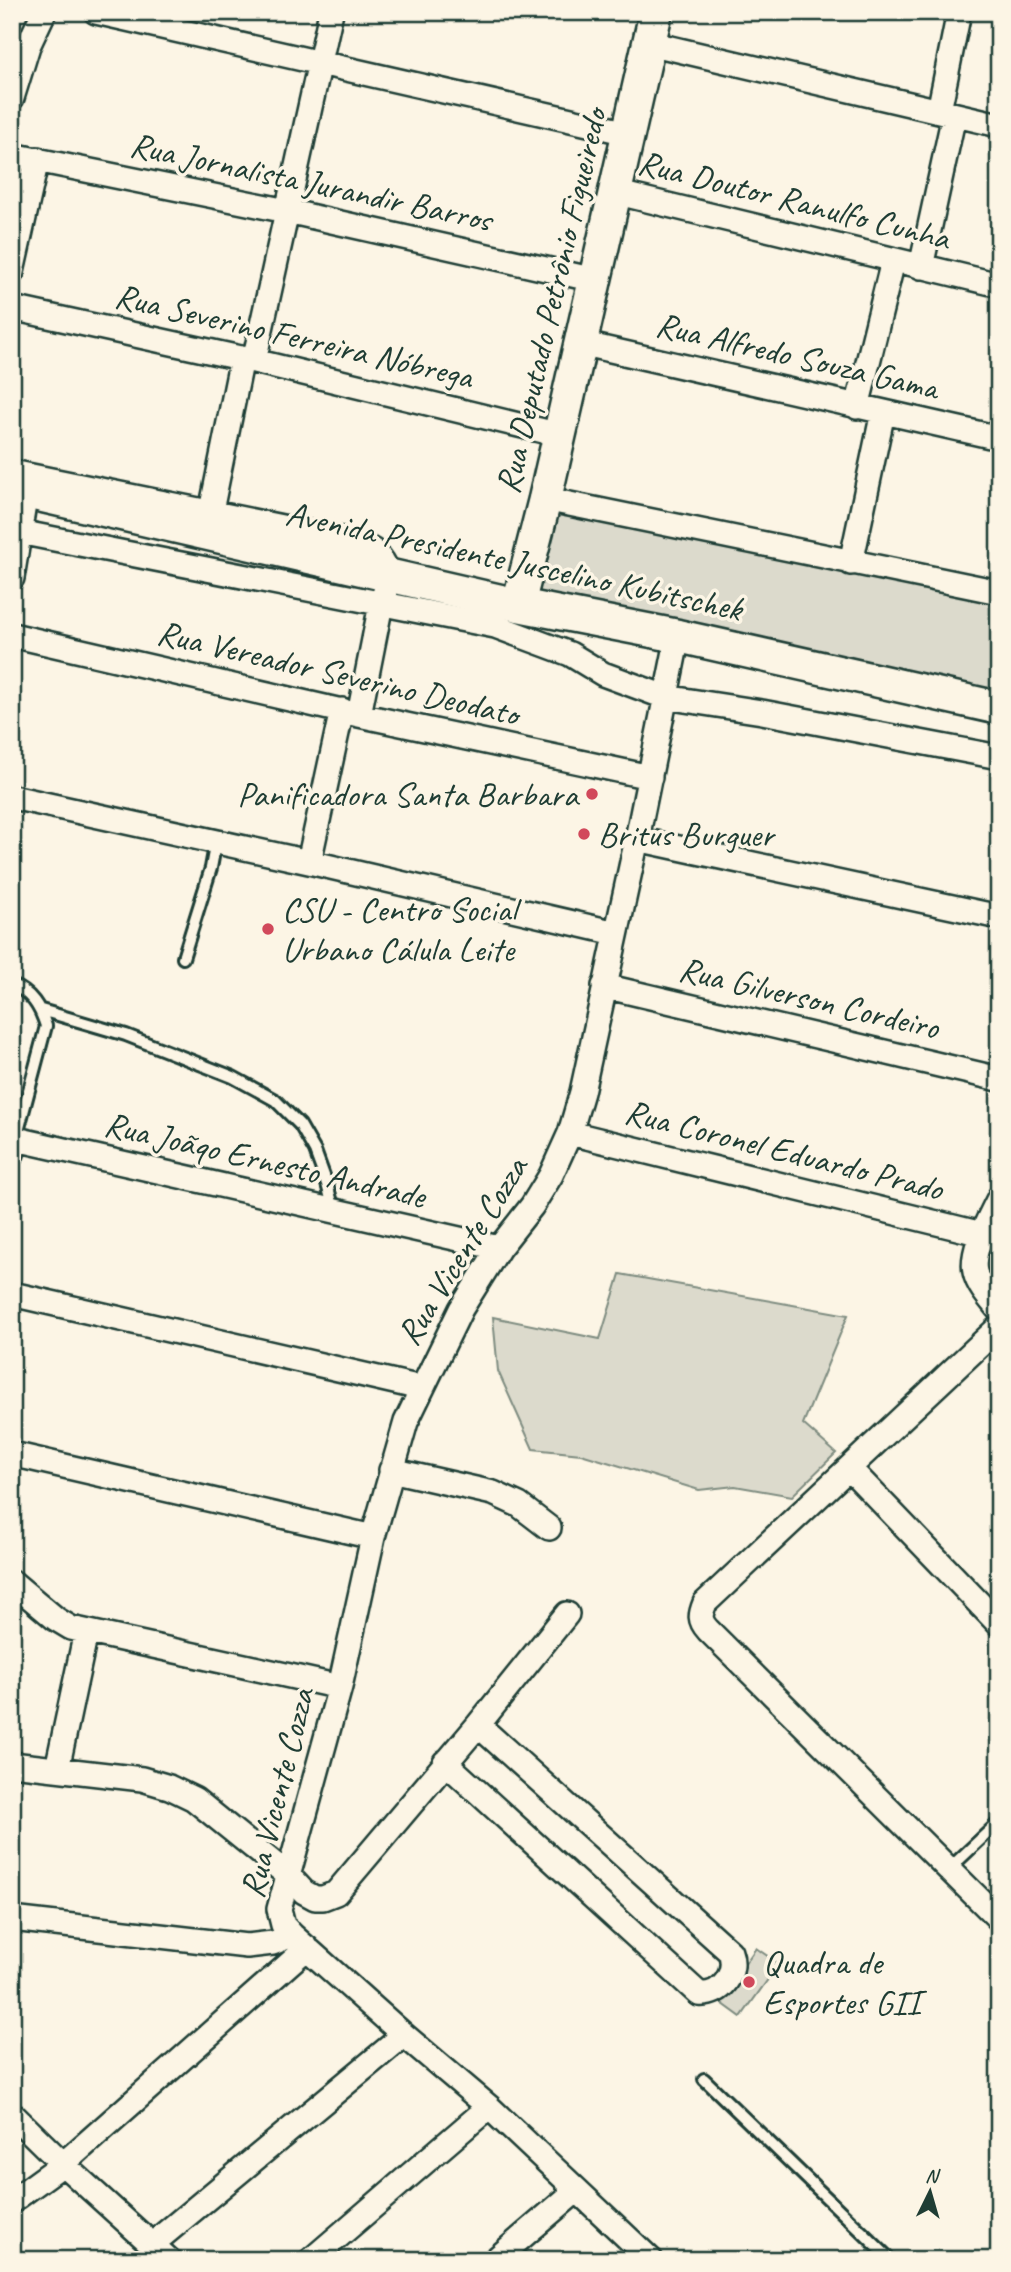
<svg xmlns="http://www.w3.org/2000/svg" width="1011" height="2272" font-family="Caveat,sans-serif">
<rect width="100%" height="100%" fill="#fcf5e5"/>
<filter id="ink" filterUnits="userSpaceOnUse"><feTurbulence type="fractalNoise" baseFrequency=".0143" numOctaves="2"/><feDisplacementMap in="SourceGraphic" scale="14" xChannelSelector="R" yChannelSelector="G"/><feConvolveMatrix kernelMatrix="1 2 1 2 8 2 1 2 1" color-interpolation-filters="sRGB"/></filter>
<g filter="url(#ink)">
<!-- green -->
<path fill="#dcdacc" stroke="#7e8c80" stroke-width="2" d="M549 508 999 603V699L533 594Z
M620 1274 848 1315 803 1424 836 1453 792 1496 735 1486 699 1490 581 1454 533 1449 498 1371 493 1317 600 1339Z
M756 1948 779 1964 741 2017 719 2001Z"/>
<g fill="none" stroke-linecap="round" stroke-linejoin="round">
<defs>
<path id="lane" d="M183 958 211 868 216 841
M12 985C31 992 40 1007 46 1026L16 1139
M41 1010 126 1035 233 1077 275 1100 300 1125 315 1151 327 1184 334 1210
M949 1869 999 1822
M704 2079 891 2260"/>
<path id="street" d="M96 12 628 133
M649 43 999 125
M12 98 28 46 44 12
M939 111 959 12
M12 155 287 211 595 280
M614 192 999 285
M921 267 954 115
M12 272 37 159
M12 308 254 361 560 435
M580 343 999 438
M254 361 331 12
M857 407 893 261
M12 472 351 541C375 549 380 553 390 576L381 604 359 715
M545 499 999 592
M211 511 242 358
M19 532 495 626 570 654 603 674 665 697 762 712 999 757
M851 563 883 412
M12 578 26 492
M12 635 359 715 650 777
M12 797 309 862 616 933
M637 839 999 917
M309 862 342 710
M604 986 999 1079
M570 1133 982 1234
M12 1154 16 1139 499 1248
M999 1198C990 1217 970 1251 975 1272 978 1286 990 1299 999 1310
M12 1294 421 1388
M999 1327 705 1603C700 1615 699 1620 708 1630L999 1919
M12 1454 373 1537
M850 1469 999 1624
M391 1470 493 1493 519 1505 549 1528
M12 1582 56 1619 71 1628 340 1687
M445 1762 699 1994C722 1996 738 1973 730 1952L478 1725
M12 1764 142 1779 169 1787 194 1799 289 1876 304 1892 315 1898H323L336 1893 478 1725 567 1614
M57 1769 86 1632
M12 1919 247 1946 273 1943 292 1935
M12 2114 63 2164 169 2260
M12 2201 63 2164 307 1948
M162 2236 404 2035
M311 2260 489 2107
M495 2260 577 2190
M651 2260 489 2107 404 2035 292 1935 283 1925 279 1909 340 1687 373 1537 406 1422 461 1309 499 1248 532 1206 551 1175 570 1133 582 1092 637 839 678 636"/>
<path id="secondary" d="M12 489 518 605 678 636 999 708
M518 605 545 499 656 12"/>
</defs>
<!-- lane casing -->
<use href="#lane" stroke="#1f3d34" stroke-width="16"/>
<!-- street casing -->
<use href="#street" stroke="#1f3d34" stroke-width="28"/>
<!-- secondary casing -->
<use href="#secondary" stroke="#1f3d34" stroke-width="37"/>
<!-- lane -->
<use href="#lane" stroke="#fcf5e5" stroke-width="10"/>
<!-- street -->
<use href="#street" stroke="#fcf5e5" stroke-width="23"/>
<!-- secondary -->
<use href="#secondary" stroke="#fcf5e5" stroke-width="32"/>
</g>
</g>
<!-- markers -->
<g fill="#d1495b" stroke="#fcf5e5" stroke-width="2.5">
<circle cx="592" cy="794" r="7"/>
<circle cx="584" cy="834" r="7"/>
<circle cx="268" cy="929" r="7"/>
<circle cx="749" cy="1982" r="7"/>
</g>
<g text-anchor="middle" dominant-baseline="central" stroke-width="7" stroke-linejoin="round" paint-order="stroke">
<!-- street labels -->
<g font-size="35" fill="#1f3d34" stroke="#fcf5e5">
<text transform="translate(311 182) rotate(12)">Rua Jornalista Jurandir Barros</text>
<text transform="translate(794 200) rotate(14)">Rua Doutor Ranulfo Cunha</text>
<text transform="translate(551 301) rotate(-77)">Rua Deputado Petrônio Figueiredo</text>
<text transform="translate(294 336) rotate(13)">Rua Severino Ferreira Nóbrega</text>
<text transform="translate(797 356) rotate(13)">Rua Alfredo Souza Gama</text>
<text transform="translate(514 561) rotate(12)">Avenida Presidente Juscelino Kubitschek</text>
<text transform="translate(338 673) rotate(13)">Rua Vereador Severino Deodato</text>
<text transform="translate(809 998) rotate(13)">Rua Gilverson Cordeiro</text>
<text transform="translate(784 1150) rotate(14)">Rua Coronel Eduardo Prado</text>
<text transform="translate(265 1160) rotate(13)">Rua Joãqo Ernesto Andrade</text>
<text transform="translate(462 1251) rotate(-58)">Rua Vicente Cozza</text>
<text transform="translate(277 1793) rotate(-76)">Rua Vicente Cozza</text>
</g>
<!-- poi labels -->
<g font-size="35" fill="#1f3d34" stroke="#fcf5e5" text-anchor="start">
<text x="578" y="794" text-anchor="end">Panificadora Santa Barbara</text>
<text x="598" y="834">Britus Burguer</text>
<text x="282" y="909">CSU - Centro Social<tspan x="282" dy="40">Urbano Cálula Leite</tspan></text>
<text x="763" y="1962">Quadra de<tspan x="763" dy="40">Esportes GII</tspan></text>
</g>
</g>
<!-- margin -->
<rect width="1011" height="2272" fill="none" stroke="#fcf5e5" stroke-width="42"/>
<rect x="21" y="21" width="969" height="2230" fill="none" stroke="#1f3d34" stroke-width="2.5" filter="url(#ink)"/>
<!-- north arrow -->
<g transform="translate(930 2192) rotate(5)" stroke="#fcf5e5" stroke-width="5" paint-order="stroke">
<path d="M0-5L12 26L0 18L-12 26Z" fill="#1f3d34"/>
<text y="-10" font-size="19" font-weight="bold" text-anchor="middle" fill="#1f3d34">N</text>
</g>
</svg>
